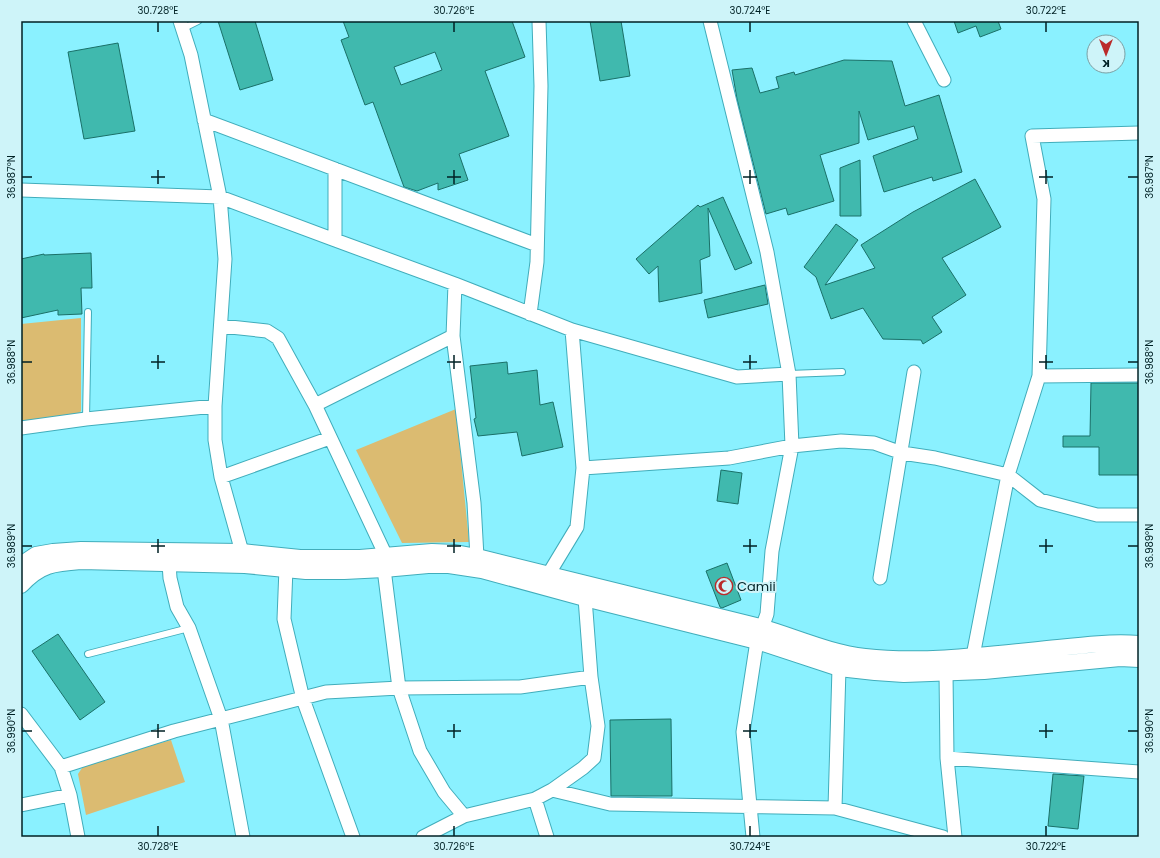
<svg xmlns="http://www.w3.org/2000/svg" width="1160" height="858" font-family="Poppins,sans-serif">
<rect width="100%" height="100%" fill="#8af1ff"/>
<!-- green -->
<path fill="#dbbb71" d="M81 318V411L77 416 25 423 21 418V324Z
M456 409 469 542 402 543 356 450Z
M171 740 185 782 86 815 78 774 84 765Z"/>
<!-- building -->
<path fill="#40b9ae" stroke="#1a7068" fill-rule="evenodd" d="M218 21H255L273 80 240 90Z
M343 21H512L525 57 485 71 509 136 459 154 468 180 438 190V183L417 191 404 187 373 102 365 105 341 40 349 37ZM435 52 442 70 401 85 394 67Z
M590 21H621L630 76 600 81Z
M954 21H998L1001 29 980 37 976 26 958 33Z
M118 43 135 131 84 139 68 52Z
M844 60 892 61 905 106 939 95 962 172 933 181 932 177 884 192 873 156 918 139 914 126 868 140 859 111V143L820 155 834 201 788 215 786 208 766 214 737 99 732 70 752 68 760 93 779 88 776 77 794 72 795 75Z
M860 160 861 216H840V168Z
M975 179 1001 227 942 258 966 295 932 317 942 332 923 344 921 340 883 339 863 308 831 319 816 277 804 267 836 224 858 240 825 285 875 268 861 245 913 212Z
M723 197 752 263 735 270 708 208 710 256 700 260 702 293 659 302 658 266 649 274 636 259 698 205 700 207Z
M91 253 92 288H81L82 314 58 315V310L21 318V259L44 254V255Z
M765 285 768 304 708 318 704 300Z
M507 362 508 374 537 370 540 405 553 402 563 447 522 456 517 432 478 436 474 419 476 418 470 366Z
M1091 383H1139V475H1099V447H1063V436H1090Z
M721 470 742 473 738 504 717 501Z
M727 563 741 600 722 608 720 607 706 571Z
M58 634 105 702 80 720 32 651Z
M671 719 672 796H611L610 720Z
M1053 774 1084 776 1078 829 1048 826Z"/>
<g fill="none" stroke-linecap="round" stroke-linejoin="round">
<defs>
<path id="service" d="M182 29 198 21
M789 374 842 372
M86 419 88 312
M88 654 189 628"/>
<path id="minor" d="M180 21 191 55 220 197 225 259 215 406V440L221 477 242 552
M710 21 767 252 789 374
M914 21 944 80
M204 120 537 245
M21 190 220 197 335 240 455 284 453 336 474 503 477 557
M335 240V169
M455 284 572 330 583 468
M530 314 537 262 541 86 539 21
M221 326 267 331 278 338 315 405 386 556
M572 330 737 377 789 374 792 446 772 551 767 614 762 628
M1039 376 1139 375
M315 405 453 336
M21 428 86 419 215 406
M221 477 330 438
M169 563 170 578 177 607 189 628 221 719 243 837
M286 568 284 619 303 699 353 837
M384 569 399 688 420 751 444 792 464 816 535 799 552 790 610 804 835 808 943 837
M548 575 577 527 583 468 729 458 792 446 841 441 874 443 902 453 935 458 1008 475 1040 500 1097 515H1139
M880 578 914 372
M973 656 1008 475 1039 376 1044 199 1032 136 1139 133
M946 673 947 758 955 837
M21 714 61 767 70 795 78 837
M947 758 1139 772
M61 767 174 731 326 692 399 688 520 687 591 677
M552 790 583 768 594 758 598 726 591 677 585 598
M535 799 547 837
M21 805 70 795
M835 808 839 668
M423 837 464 816
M753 837 743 732 757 641"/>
<path id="tertiary" d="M21 565 36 555 53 552 81 550 242 552 300 558H360L432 552 455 553 477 557C571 581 666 603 760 627 795 637 829 653 865 657 926 664 996 654 1058 648 1085 645 1112 642 1139 644
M21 585C40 564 54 563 81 561L245 565 306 571H344L384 569 428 565H449L482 570 585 598 757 641 839 668 875 672 904 674 984 671 1120 658 1139 659"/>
</defs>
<!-- service casing -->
<use href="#service" stroke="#41adbb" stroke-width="8"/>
<!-- minor casing -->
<use href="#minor" stroke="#41adbb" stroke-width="15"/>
<!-- tertiary casing -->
<use href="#tertiary" stroke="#41adbb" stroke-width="18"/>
<!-- service -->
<use href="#service" stroke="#fff" stroke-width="6"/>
<!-- minor -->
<use href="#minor" stroke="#fff" stroke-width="13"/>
<!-- tertiary -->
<use href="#tertiary" stroke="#fff" stroke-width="16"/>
</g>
<!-- ticks -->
<path fill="none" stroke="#002125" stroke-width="1.5" d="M158 22V32M454 22V32M750 22V32M1046 22V32M158 170V184M454 170V184M750 170V184M1046 170V184M22 177H32M151 177H165M447 177H461M743 177H757M1039 177H1053M1128 177H1138M158 355V369M454 355V369M750 355V369M1046 355V369M22 362H32M151 362H165M447 362H461M743 362H757M1039 362H1053M1128 362H1138M158 539V553M454 539V553M750 539V553M1046 539V553M22 546H32M151 546H165M447 546H461M743 546H757M1039 546H1053M1128 546H1138M158 724V738M454 724V738M750 724V738M1046 724V738M22 731H32M151 731H165M447 731H461M743 731H757M1039 731H1053M1128 731H1138M158 826V836M454 826V836M750 826V836M1046 826V836"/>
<!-- icons -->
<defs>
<symbol id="mosque-ring" viewBox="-11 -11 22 22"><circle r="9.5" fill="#cef4f9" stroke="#ba2b2a" stroke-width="1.5"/><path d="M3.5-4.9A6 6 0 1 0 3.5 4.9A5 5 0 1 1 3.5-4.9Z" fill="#ba2b2a"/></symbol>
</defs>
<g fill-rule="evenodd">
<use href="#mosque-ring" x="714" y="576" width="20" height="20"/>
</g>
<g text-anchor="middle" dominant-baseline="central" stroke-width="4" stroke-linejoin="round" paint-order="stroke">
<!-- poi labels -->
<g font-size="13" fill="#002125" stroke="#cef4f9" text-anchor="start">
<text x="737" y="586">Camii</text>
</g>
</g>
<!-- border -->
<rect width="1160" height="858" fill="none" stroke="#cef4f9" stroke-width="44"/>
<!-- north arrow -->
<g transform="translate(1106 54) rotate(180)"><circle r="19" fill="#cef4f9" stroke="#7ca0a4"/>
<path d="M0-3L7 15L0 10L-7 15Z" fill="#ba2b2a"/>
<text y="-6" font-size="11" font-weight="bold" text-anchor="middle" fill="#002125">K</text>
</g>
<rect x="22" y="22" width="1116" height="814" fill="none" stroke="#002125" stroke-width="1.5"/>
<g font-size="10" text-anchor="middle" fill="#002125">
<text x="158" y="14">30.728°E</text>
<text x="454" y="14">30.726°E</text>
<text x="750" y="14">30.724°E</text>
<text x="1046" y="14">30.722°E</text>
<text transform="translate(1149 177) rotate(-90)" y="4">36.987°N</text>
<text transform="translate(11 177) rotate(-90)" y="4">36.987°N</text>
<text transform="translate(1149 362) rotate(-90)" y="4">36.988°N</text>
<text transform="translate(11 362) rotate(-90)" y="4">36.988°N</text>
<text transform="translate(1149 546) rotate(-90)" y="4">36.989°N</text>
<text transform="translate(11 546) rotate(-90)" y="4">36.989°N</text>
<text transform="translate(1149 731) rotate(-90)" y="4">36.990°N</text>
<text transform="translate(11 731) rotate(-90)" y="4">36.990°N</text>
<text x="158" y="850">30.728°E</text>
<text x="454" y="850">30.726°E</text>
<text x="750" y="850">30.724°E</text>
<text x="1046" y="850">30.722°E</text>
</g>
</svg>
